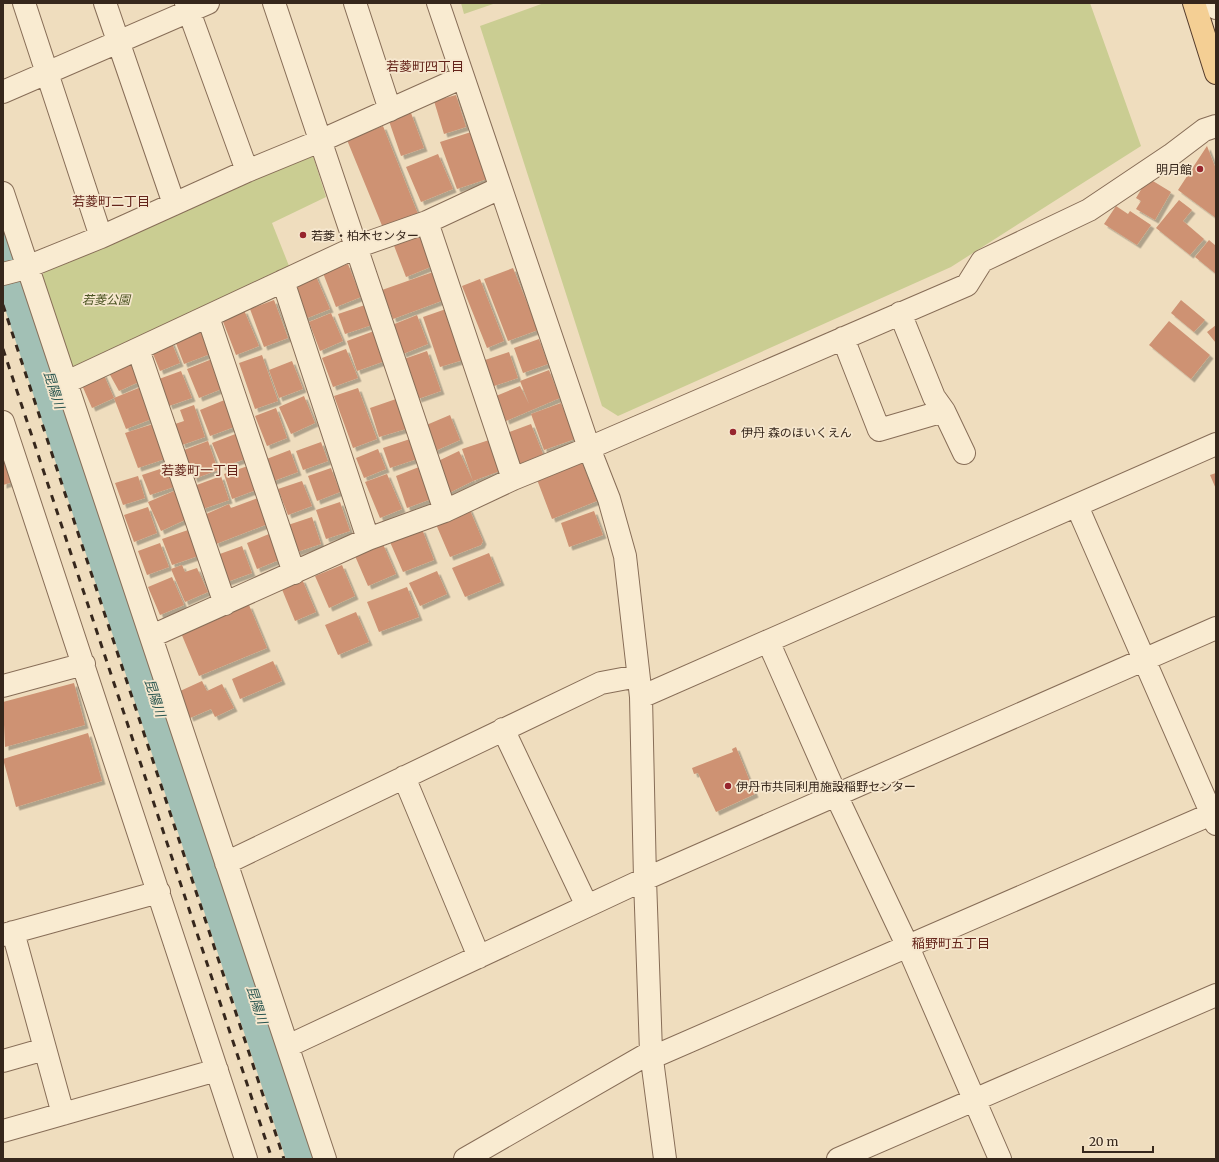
<svg xmlns="http://www.w3.org/2000/svg" width="1219" height="1162" font-family="Merriweather,'Noto Sans JP',serif">
<defs>
<filter id="shadow"><feDropShadow dx="3.5" dy="3.5" stdDeviation="0" flood-color="#0004"/></filter>
</defs>
<rect width="100%" height="100%" fill="#efddbe"/>
<!-- green -->
<path fill="#cacd92" d="M461 3H496L464 14Z
M544 3H1090L1141 146 951 267 618 416 602 406 480 26Z
M309 155 313 156 326 197 272 223 291 271 72 368 41 279 45 270Z"/>
<g fill="none" stroke-linecap="round" stroke-linejoin="round">
<!-- river -->
<path stroke="#a2c0b5" stroke-width="42" d="M3 236 308 1159"/>
</g>
<!-- building -->
<path fill="#ce9273" filter="url(#shadow)" d="M456 95 466 127 444 134 434 101Z
M411 113 424 148 401 156 389 121Z
M383 126 418 214 383 228 347 140Z
M471 132 487 179 457 189 440 142Z
M1207 146 1216 169V218L1178 190Z
M438 154 453 189 421 202 406 167Z
M1148 178 1171 192 1155 220 1136 209 1141 201 1136 198Z
M1179 200 1192 210 1183 221 1204 239 1190 255 1156 228Z
M1116 206 1128 214 1130 211 1151 225 1137 245 1104 224Z
M420 233 433 266 406 277 393 243Z
M1209 240 1216 246V274L1195 257Z
M348 264 361 297 336 307 323 273Z
M513 268 538 330 508 341 484 279Z
M433 272 444 300 393 319 382 290Z
M315 274 330 309 305 319 291 284Z
M480 279 504 341 487 348 462 286Z
M274 300 288 338 264 347 250 309Z
M1181 300 1205 320 1194 332 1171 313Z
M365 305 372 325 345 334 338 314Z
M446 309 463 360 440 367 423 317Z
M244 310 259 346 236 355 222 319Z
M331 313 343 341 320 351 309 322Z
M417 315 428 344 403 354 392 325Z
M1169 321 1210 355 1191 379 1149 345Z
M1216 325V343L1207 332Z
M200 328 210 354 184 364 174 338Z
M374 331 385 361 357 371 347 341Z
M539 339 548 364 523 373 514 348Z
M171 341 180 363 160 371 151 349Z
M346 349 358 378 333 387 322 358Z
M427 351 441 391 418 399 404 359Z
M509 352 518 378 494 386 485 360Z
M262 355 278 401 255 409 239 363Z
M212 359 224 388 199 398 187 369Z
M292 361 303 389 279 398 269 370Z
M131 362 141 381 119 391 109 373Z
M549 370 560 398 506 421 496 396 520 386 529 404 520 381Z
M181 371 192 398 169 406 159 379Z
M103 373 114 398 92 408 81 383Z
M141 387 154 418 126 429 114 398Z
M358 388 377 439 353 448 334 396Z
M304 396 315 423 291 434 279 407Z
M227 399 237 426 210 436 200 410Z
M396 399 406 429 379 437 370 408Z
M561 403 575 439 544 450 531 414Z
M194 405 205 437 182 445 175 424 184 421 180 410Z
M276 408 287 438 267 446 255 416Z
M450 415 460 440 435 451 424 426Z
M153 424 165 459 138 468 125 433Z
M531 424 543 454 517 465 504 434Z
M238 433 248 458 222 467 212 443Z
M410 439 417 459 390 468 383 448Z
M489 440 500 471 473 481 462 449Z
M208 441 218 470 194 479 184 450Z
M321 442 328 461 303 470 296 451Z
M378 449 386 469 364 478 356 458Z
M290 450 298 472 271 482 264 460Z
M459 451 473 481 449 493 434 463Z
M3 456 13 482 3 485Z
M581 460 597 501 552 519 536 477Z
M248 466 256 490 232 499 224 474Z
M166 467 174 487 150 495 142 475Z
M419 467 431 499 407 508 396 476Z
M331 468 340 492 317 501 308 476Z
M1216 473V489L1210 475Z
M387 474 402 509 380 518 365 482Z
M138 476 145 498 123 505 115 483Z
M221 476 229 500 203 509 194 486Z
M302 481 312 506 288 515 278 489Z
M174 491 187 519 161 531 148 502Z
M258 498 268 524 216 544 204 515 229 504 231 508Z
M340 502 350 531 326 539 316 510Z
M148 507 157 533 134 542 124 515Z
M469 508 483 541 481 545 450 557 435 522Z
M594 511 603 535 569 547 561 523Z
M312 517 321 544 297 552 288 525Z
M422 529 434 560 403 572 390 542Z
M188 530 198 556 172 565 162 539Z
M269 534 279 560 257 569 247 543Z
M160 543 169 567 147 575 138 551Z
M383 544 396 574 368 586 355 556Z
M242 546 252 573 227 582 217 555Z
M489 553 501 582 465 597 452 568Z
M182 565 185 572 197 568 208 592 185 602 171 569Z
M342 565 355 596 329 608 315 576Z
M437 571 447 594 420 606 409 583Z
M172 577 184 605 160 615 148 587Z
M302 579 316 612 295 621 281 587Z
M407 587 419 617 379 632 367 602Z
M249 605 267 648 199 676 181 633Z
M356 612 369 642 338 655 325 625Z
M273 661 282 681 240 699 232 679Z
M202 681 207 691 222 684 234 708 215 717 211 709 190 718 178 692Z
M74 683 85 725 5 747 3 702Z
M88 733 102 781 16 807 3 759Z
M736 747 755 794 716 812 698 773 694 774 692 768 733 752 732 749Z"/>
<g fill="none" stroke-linecap="round" stroke-linejoin="round">
<defs>
<path id="minor" d="M24 3 101 237
M105 3 174 204
M186 3 247 171
M274 3 445 511
M355 3 390 110
M438 3 589 448 609 499 625 556 641 697 645 879 651 1052 665 1159
M1206 3 1216 8
M3 92 208 3
M3 193 325 1159
M427 222 513 479
M3 274 22 269 101 237 247 171 320 141 463 77
M283 281 368 539
M900 313 934 397 944 411 964 453
M208 317 294 573
M843 338 879 430 944 411
M138 349 225 604
M67 382 356 247 427 222 500 188
M3 422 246 1159
M1077 506 1216 824
M152 636 368 539 445 511 513 479 589 448 967 285 982 261 1089 210 1171 155 1204 130 1216 126
M768 641 836 795 908 947 1000 1159
M3 686 84 664
M641 697 1216 444
M503 729 587 906
M404 777 479 957
M226 863 601 683 638 676
M13 932 63 1114
M3 935 159 892
M288 1046 645 879 1216 628
M3 1061 45 1049
M3 1131 217 1070
M465 1159 651 1052 660 1054 1216 812
M838 1159 1216 995"/>
<path id="major" d="M1194 3 1216 73"/>
</defs>
<!-- minor casing -->
<use href="#minor" stroke="#876d57" stroke-width="24"/>
<!-- major casing -->
<use href="#major" stroke="#543b2b" stroke-width="24"/>
<!-- minor -->
<use href="#minor" stroke="#f9ebd1" stroke-width="22"/>
<!-- major -->
<use href="#major" stroke="#f4cf94" stroke-width="22"/>
<!-- rail -->
<path stroke="#36271c" stroke-width="3" stroke-dasharray="7 7" stroke-linecap="butt" d="M3 305 284 1159
M3 349 272 1159"/>
</g>
<!-- markers -->
<g fill="#97252e" stroke="#f6e7ce" stroke-width="1.5">
<circle cx="1200" cy="169" r="4"/>
<circle cx="303" cy="235" r="4"/>
<circle cx="733" cy="432" r="4"/>
<circle cx="728" cy="786" r="4"/>
</g>
<g text-anchor="middle" dominant-baseline="central" stroke-width="3.5" stroke-linejoin="round" paint-order="stroke">
<!-- poi labels -->
<g font-size="12" fill="#36271c" stroke="#f6e7ce" text-anchor="start">
<text x="1192" y="169" text-anchor="end">明月館</text>
<text x="311" y="235">若菱・柏木センター</text>
<text x="741" y="432">伊丹 森のほいくえん</text>
<text x="736" y="786">伊丹市共同利用施設稲野センター</text>
</g>
<!-- park labels -->
<g font-size="12" font-style="italic" fill="#4a5322" stroke="#f6e7ce">
<text x="106" y="299">若菱公園</text>
</g>
<!-- neighbourhood labels -->
<g font-size="13" fill="#64241a" stroke="#f6e7ce">
<text x="425" y="66">若菱町四丁目</text>
<text x="111" y="201">若菱町二丁目</text>
<text x="200" y="470">若菱町一丁目</text>
<text x="951" y="943">稲野町五丁目</text>
</g>
<!-- water labels -->
<g font-size="13" font-style="italic" fill="#2a5650" stroke="#f6e7ce">
<text transform="translate(54 390) rotate(72)">昆陽川</text>
<text transform="translate(155 698) rotate(72)">昆陽川</text>
<text transform="translate(257 1005) rotate(72)">昆陽川</text>
</g>
</g>
<!-- border -->
<rect width="1219" height="1162" fill="none" stroke="#36271c" stroke-width="8"/>
<!-- scale -->
<path d="M1083 1146v6h70v-6" fill="none" stroke="#36271c" stroke-width="2"/>
<text x="1089" y="1146" font-size="12" fill="#36271c" stroke="#f6e7ce" stroke-width="3" paint-order="stroke">20 m</text>
</svg>
